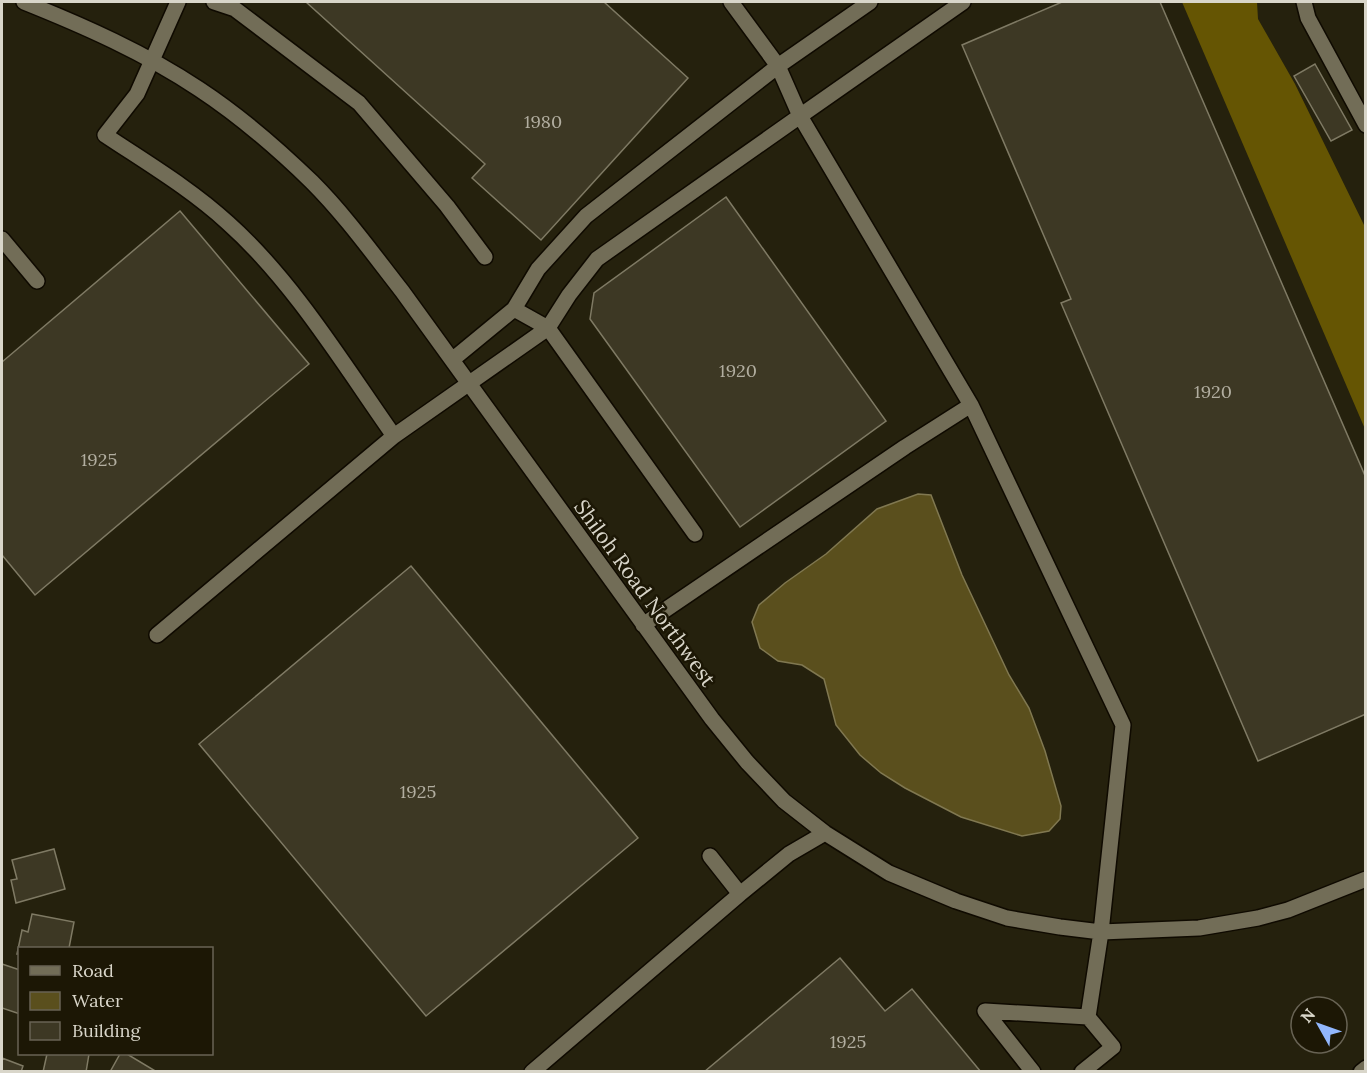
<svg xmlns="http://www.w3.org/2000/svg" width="1367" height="1073" font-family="Lora,serif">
<rect width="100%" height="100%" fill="#25210d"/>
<!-- forest -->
<path fill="#655503" d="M1182 2H1257L1258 19 1295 84 1365 227V429Z"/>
<!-- water -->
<path fill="#5a4f1d" stroke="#807851" stroke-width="1.5" d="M918 494 931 495 962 575 1009 675 1029 708 1045 751 1061 806 1060 819 1049 831 1022 836 961 817 905 788 881 773 860 755 836 725 824 679 802 665 778 661 760 648 752 622 759 605 785 583 826 554 877 509Z"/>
<!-- building -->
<path fill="#3d3824" stroke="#7f7a64" stroke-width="1.5" d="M306 2H604L688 78 541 240 472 178 485 164Z
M1062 2H1160L1366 478V714L1258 761 1061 303 1071 299 962 45Z
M1315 64 1352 130 1331 141 1294 76Z
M726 197 886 421 740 527 590 319 594 293Z
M180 211 309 364 35 595 2 555V362Z
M411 566 638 838 426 1016 199 744Z
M54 849 65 889 16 903 11 880 17 879 12 860Z
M32 914 74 922 69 948H20V954H17L22 930 28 932Z
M840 958 885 1011 912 989 981 1072H704Z
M2 964 20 970V1014L2 1008Z
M47 1054H89L86 1072H43Z
M120 1054H127L157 1072H110Z
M2 1058 23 1066 21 1072H2Z"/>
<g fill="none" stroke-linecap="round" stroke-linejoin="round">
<defs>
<path id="minor" d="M24 2C84 26 145 53 199 89 240 116 277 148 312 182 345 215 373 254 402 291L712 719 747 762 784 801 825 833 889 873 956 901 1007 918 1060 927 1101 932 1199 928 1258 918 1288 910 1366 879
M178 2 137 94 105 135C147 163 191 189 228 223 293 281 344 365 394 436
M214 2 235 9 359 103 447 206 485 257
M731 2 778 66 800 116 963 2
M1304 2 1308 18 1366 125
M2 239 37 281
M514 309 548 328 695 534
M452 360 514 309 538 269 586 216 778 66 870 2
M643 625 905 447 971 405
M157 635 394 436 548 328 569 295 597 259 800 116 971 405 1123 725 1101 932 1088 1017 1113 1047 1082 1072
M710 856 740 894 789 854 825 833
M532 1072 740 894
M1033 1072 985 1011 1088 1017
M1361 1072 1366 1068"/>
</defs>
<!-- minor casing -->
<use href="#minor" stroke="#0f0a00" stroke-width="18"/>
<!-- minor -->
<use href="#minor" stroke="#726d57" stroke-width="15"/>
</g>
<g text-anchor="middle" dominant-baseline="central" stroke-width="5" stroke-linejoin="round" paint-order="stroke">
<!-- number labels -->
<g font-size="18" fill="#b2aea0">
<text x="543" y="121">1980</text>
<text x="738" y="370">1920</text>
<text x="1213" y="391">1920</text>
<text x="99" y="459">1925</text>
<text x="418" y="791">1925</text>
<text x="848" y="1041">1925</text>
</g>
<!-- street labels -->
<g font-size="21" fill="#d9d6ca" stroke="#1c1705">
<text transform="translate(645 593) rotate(54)">Shiloh Road Northwest</text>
</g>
</g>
<!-- border -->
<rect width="1367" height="1073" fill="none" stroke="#d9d6ca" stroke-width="6"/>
<!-- legend -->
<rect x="18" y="947" width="195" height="108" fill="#1c1705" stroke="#686354" stroke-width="1.5"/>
<rect x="30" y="966" width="30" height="9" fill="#726d57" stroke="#686354" stroke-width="1.5"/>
<text x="72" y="977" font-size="18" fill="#d9d6ca">Road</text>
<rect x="30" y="992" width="30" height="18" fill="#5a4f1d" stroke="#686354" stroke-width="1.5"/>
<text x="72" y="1007" font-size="18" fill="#d9d6ca">Water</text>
<rect x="30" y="1022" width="30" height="18" fill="#3d3824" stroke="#686354" stroke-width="1.5"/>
<text x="72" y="1037" font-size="18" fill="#d9d6ca">Building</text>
<!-- north arrow -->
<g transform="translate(1319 1025) rotate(310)"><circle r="28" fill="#1c1705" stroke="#686354" stroke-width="1.5"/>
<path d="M0-4.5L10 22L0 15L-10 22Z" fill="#92b7fd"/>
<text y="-9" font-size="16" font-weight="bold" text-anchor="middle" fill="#d9d6ca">N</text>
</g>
</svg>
